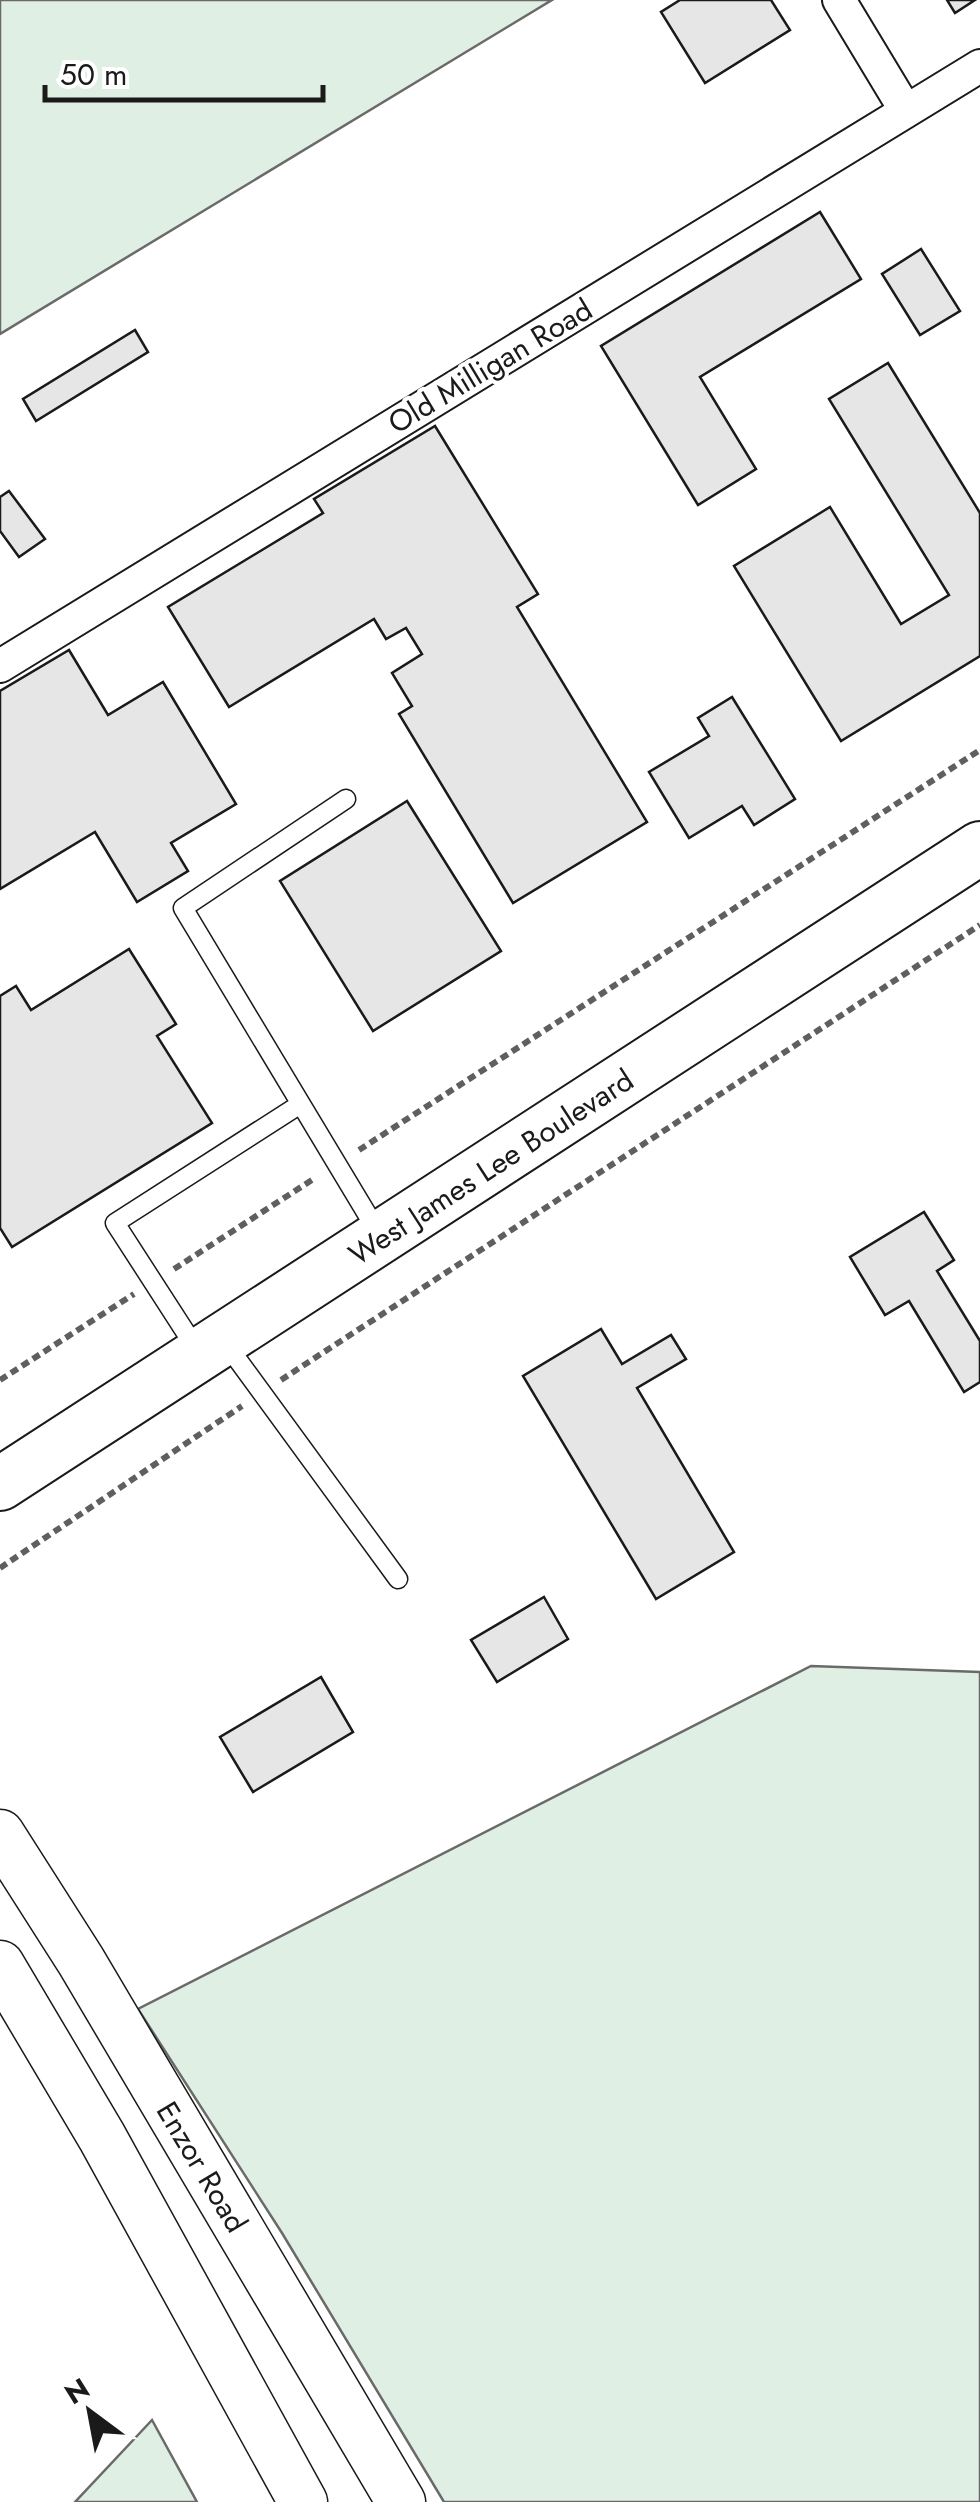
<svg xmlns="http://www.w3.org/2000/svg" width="980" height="2502" font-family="Jost,sans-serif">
<rect width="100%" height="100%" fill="#fff"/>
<!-- green -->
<path fill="#e0efe3" stroke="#6a6a6a" stroke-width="2.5" d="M0 0H552L0 334Z
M811 1666 980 1672V2502H444L282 2233 138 2009Z
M152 2420 197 2502H75Z"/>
<!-- building -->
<path fill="#e6e6e6" stroke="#1a1a1a" stroke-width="2.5" d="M680 0H771L790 30 705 83 661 12Z
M947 0H975L955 13Z
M820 212 861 279 700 377 756 469 698 505 601 346Z
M921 249 960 311 920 335 882 274Z
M135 330 148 352 36 421 23 399Z
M888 363 980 513V656L841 741 734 566 830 507 901 624 949 595 829 399Z
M435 426 538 594 517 607 647 822 513 903 399 714 412 706 392 673 422 654 406 628 386 639 374 619 229 707 168 607 323 513 314 499Z
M9 491 45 539 19 557 0 531V497Z
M69 650 108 715 163 682 236 804 171 843 188 871 137 902 95 832 0 889V691Z
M732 697 795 799 754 825 742 806 689 838 649 772 709 736 698 718Z
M407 801 501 951 373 1031 280 881Z
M129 949 176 1024 157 1036 212 1123 12 1247 0 1228V996L16 986 31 1010Z
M924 1212 954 1260 937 1271 980 1341V1382L964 1392 909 1301 885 1315 850 1257Z
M601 1329 622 1364 671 1335 686 1359 637 1388 734 1552 656 1599 523 1376Z
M544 1597 568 1639 497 1682 471 1640Z
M321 1677 353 1732 253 1792 220 1737Z"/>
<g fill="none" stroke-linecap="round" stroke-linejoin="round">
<defs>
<path id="lane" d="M346 799 183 908 379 1234
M224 1341 398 1579
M197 1350 115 1223 299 1105"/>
<path id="street" d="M839 0 906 111
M0 666 980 66"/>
<path id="secondary" d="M0 1834 81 1961 401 2502
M0 1965 102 2137 303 2502"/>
<path id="primary" d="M0 1484 980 848"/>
</defs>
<!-- lane casing -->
<use href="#lane" stroke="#1a1a1a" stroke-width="21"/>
<!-- street casing -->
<use href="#street" stroke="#1a1a1a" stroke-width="36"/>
<!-- secondary casing -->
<use href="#secondary" stroke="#1a1a1a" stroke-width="51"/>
<!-- primary casing -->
<use href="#primary" stroke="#1a1a1a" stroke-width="56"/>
<!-- path -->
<path stroke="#5f5f5f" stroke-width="6" stroke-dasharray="8 5" stroke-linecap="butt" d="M359 1150 980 750
M174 1269 315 1178
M0 1380 134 1294
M281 1380 980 925
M0 1568 242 1406"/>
<!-- lane -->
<use href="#lane" stroke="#fff" stroke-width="18"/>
<!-- street -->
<use href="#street" stroke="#fff" stroke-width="32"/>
<!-- secondary -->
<use href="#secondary" stroke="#fff" stroke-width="48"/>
<!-- primary -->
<use href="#primary" stroke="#fff" stroke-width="52"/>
</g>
<g text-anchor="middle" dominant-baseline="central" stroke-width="8" stroke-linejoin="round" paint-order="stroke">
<!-- street labels -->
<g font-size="30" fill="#1a1a1a" stroke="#fff">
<text transform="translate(490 366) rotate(-31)">Old Milligan Road</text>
<text transform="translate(491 1167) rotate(-33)">West James Lee Boulevard</text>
<text transform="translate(202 2167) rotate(59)">Enzor Road</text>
</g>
</g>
<!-- north arrow -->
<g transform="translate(90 2412) rotate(328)" stroke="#ffffff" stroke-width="8" paint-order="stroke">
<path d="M0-8L18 38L0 25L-18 38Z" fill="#1a1a1a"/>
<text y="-15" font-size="28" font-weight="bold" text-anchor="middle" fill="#1a1a1a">N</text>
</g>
<!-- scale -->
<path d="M45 85v15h278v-15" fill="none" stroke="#1a1a1a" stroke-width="5"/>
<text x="60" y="85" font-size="30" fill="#1a1a1a" stroke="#ffffff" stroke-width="8" paint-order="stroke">50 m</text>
</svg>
